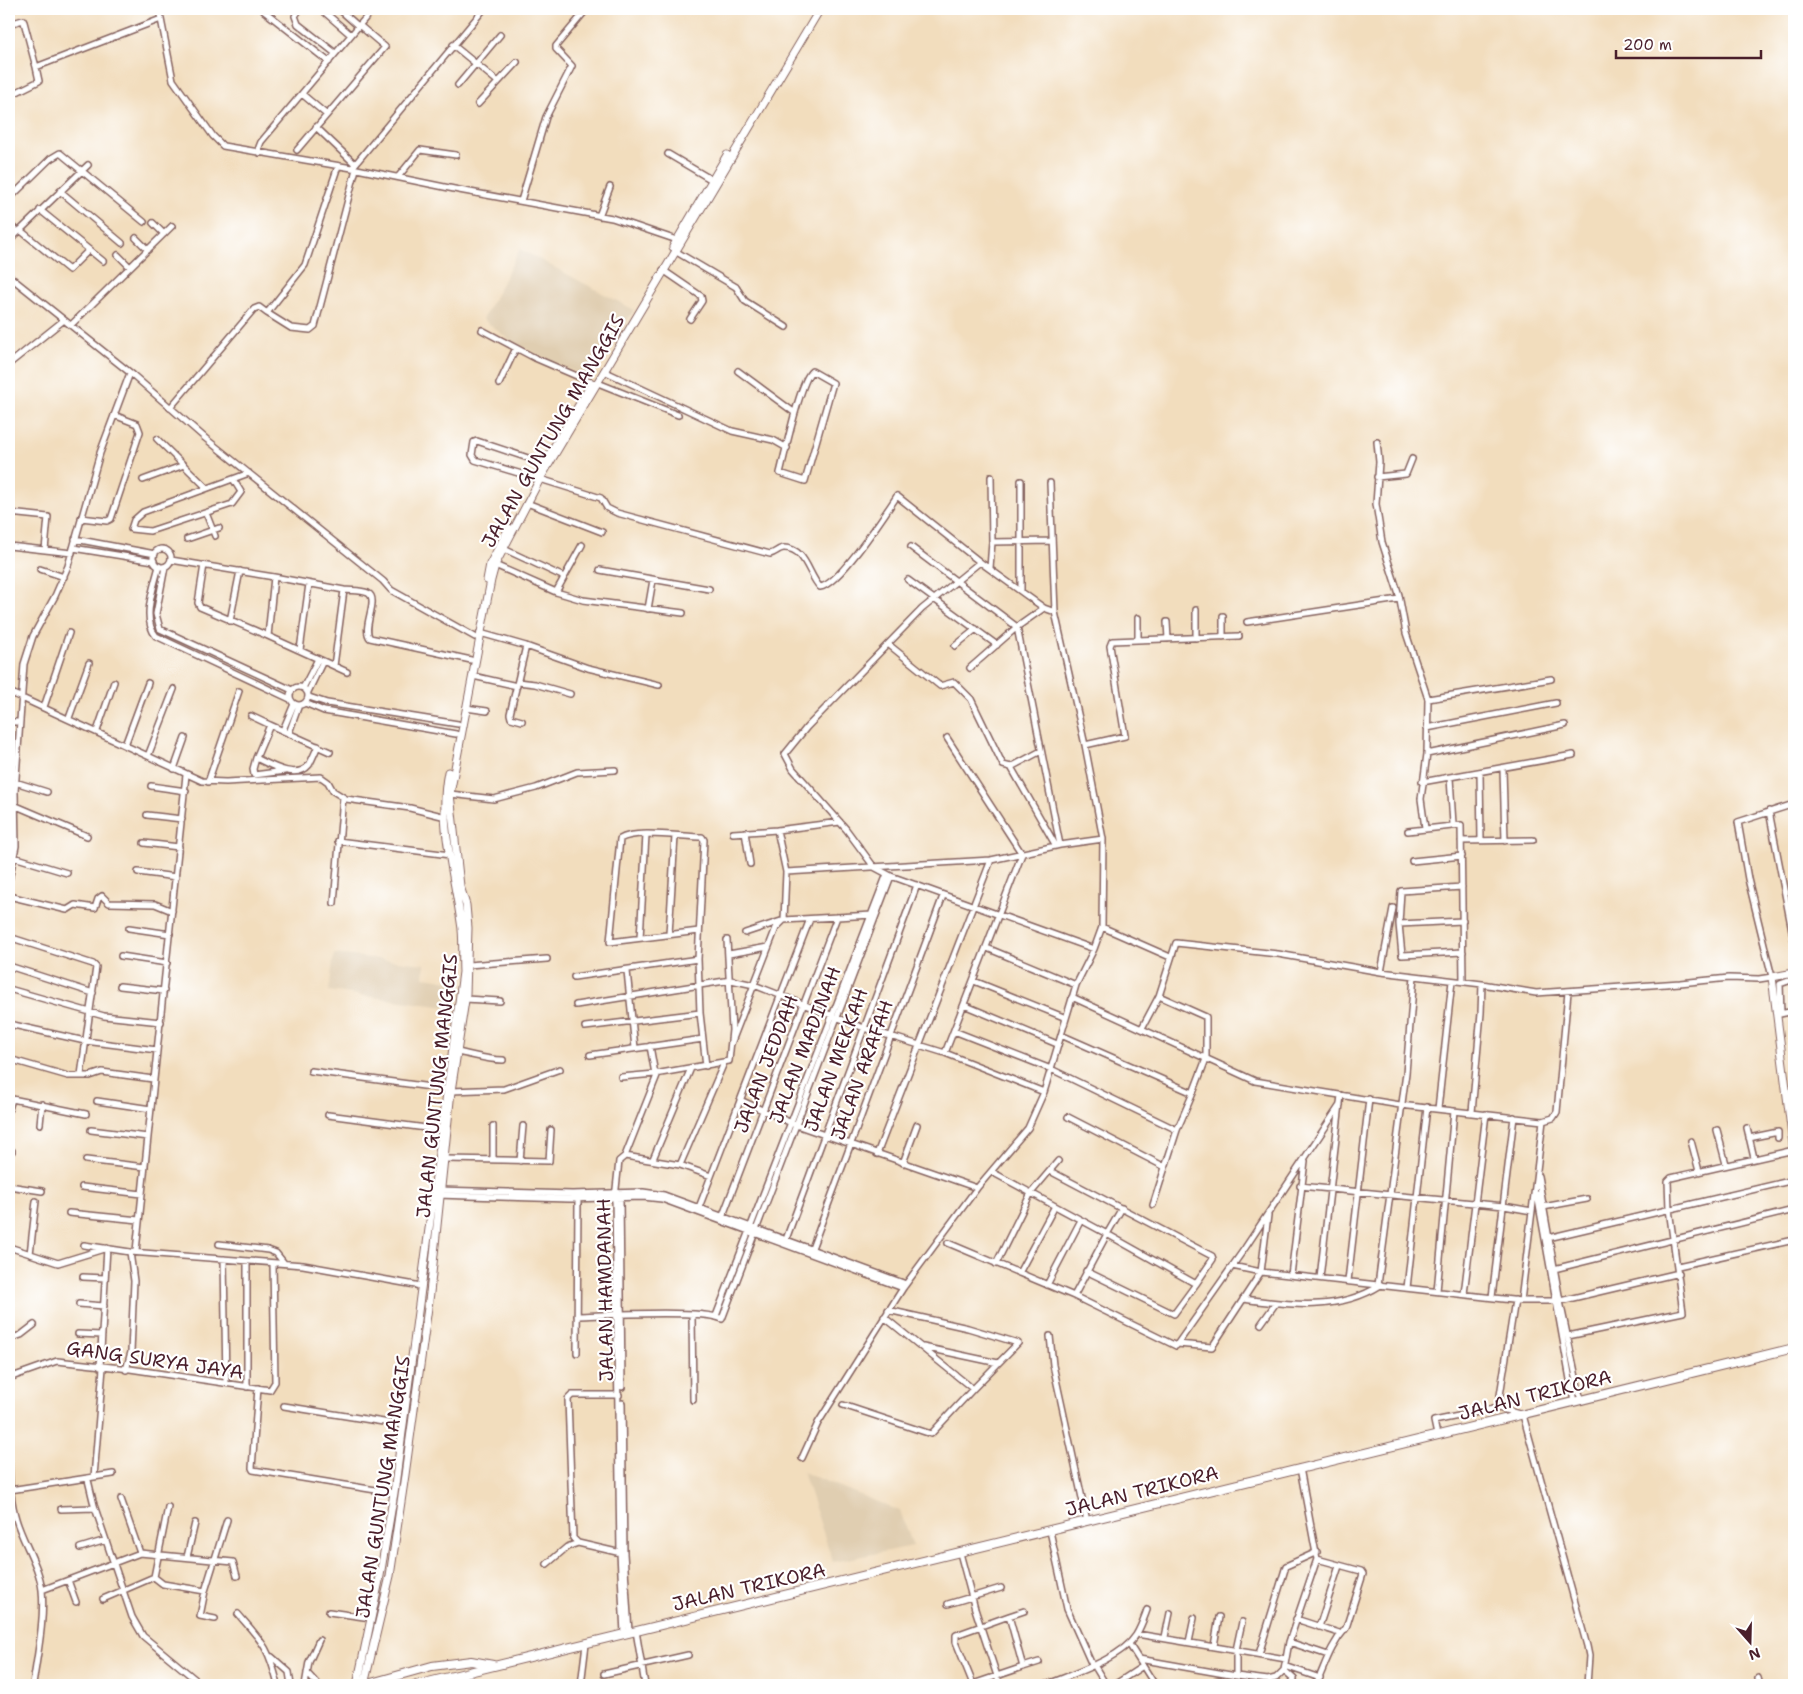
<svg xmlns="http://www.w3.org/2000/svg" width="1803" height="1694" font-family="'Shantell Sans',sans-serif">
<rect width="100%" height="100%" fill="#fff"/>
<filter id="ink" filterUnits="userSpaceOnUse"><feTurbulence type="fractalNoise" baseFrequency=".02" numOctaves="2"/><feDisplacementMap in="SourceGraphic" scale="10" xChannelSelector="R" yChannelSelector="G"/><feConvolveMatrix kernelMatrix="1 2 1 2 8 2 1 2 1" color-interpolation-filters="sRGB"/></filter>
<filter id="wash" filterUnits="userSpaceOnUse"><feTurbulence type="fractalNoise" baseFrequency=".0096" numOctaves="4" result="noise"/><feDisplacementMap in="SourceGraphic" scale="20" xChannelSelector="R" yChannelSelector="G"/><feGaussianBlur stdDeviation="1.12" result="paint"/><feColorMatrix in="noise" values="0 0 0 0 0 0 0 0 0 0 0 0 0 0 0 0 0 1.4 0 .05"/><feComposite in="paint" operator="in"/></filter>
<g filter="url(#wash)">
<rect width="100%" height="100%" fill="#f2ddbd"/>
<!-- built -->
<path fill="#e0ceb1" d="M520 249 634 310 591 380 512 342 483 319Z
M334 954 425 964 424 977 456 982 453 1008 329 991Z
M803 1472 900 1511 913 1546 833 1562Z"/>
</g>
<g filter="url(#ink)">
<g fill="none" stroke-linecap="round" stroke-linejoin="round">
<defs>
<path id="street" d="M159 9 173 80 213 136 223 146 352 168 459 190 612 218 677 240
M300 9 295 16 298 24 335 53
M321 9 351 35
M339 9 358 26
M264 11 329 62
M9 24 23 20 24 22 36 67 161 19
M453 45 497 81
M9 78 14 93 17 92 39 81 36 67
M458 85 500 35
M302 94 327 115
M478 104 517 62
M316 127 355 164
M297 150 385 47 359 25
M260 153 259 147 261 142 373 9
M668 154 712 180
M352 168 484 9
M398 177 420 150 456 155
M60 191 122 243
M9 199 50 159 60 153 144 222
M521 201 546 117 572 66 556 49V46L587 9
M40 210 103 261
M599 216 610 187
M153 223 164 234
M9 224 18 232
M20 230 69 270 89 250
M136 238 148 250
M9 241 88 165
M675 251 736 287 745 301 786 327
M118 255 130 267
M663 270 701 296 702 301 690 319
M9 276 133 375 205 438 383 581 391 590 475 637
M267 313 291 328 310 330 315 326 356 169
M71 325 172 226
M482 330 535 358 593 383
M9 364 64 320
M604 371 732 431 773 440 787 448
M738 371 795 413
M812 371 833 383 805 481 780 473C785 454 800 380 812 371Z
M598 383 678 415
M499 384 516 348
M170 408 254 309 259 307 267 313 305 265 338 166
M157 439 207 488
M1377 442 1379 462 1376 504 1382 542 1399 595 1406 633 1428 699 1427 754 1421 799 1425 828
M991 477 992 542
M1377 477 1406 474 1412 459
M535 478 475 460 472 455 474 442 477 441 543 463
M233 479 241 492 232 504 150 531 131 529 134 520 143 512 249 473
M540 479 601 498 607 508 617 513 770 554C775 553 779 548 784 548 806 548 808 575 820 587 839 585 885 514 897 496L980 562
M143 480 184 465
M1021 481V591
M1050 483 1055 612 1085 745 1103 839
M527 503 602 532
M9 513 48 517 45 550
M206 513 215 536
M81 518 107 521 111 519 140 432 137 424 114 415
M75 539 155 554
M187 539 219 528
M9 546 72 553
M911 547 1017 627 970 668
M73 548 154 561
M504 549 564 577
M153 558a9 9 0 1 1 18 0a9 9 0 1 1-18 0Z
M171 560 274 577 268 636 334 666 344 590 274 577
M204 565 198 603 200 607 268 636
M495 565 556 592 583 600 683 613
M159 566C154 587 141 619 156 636L290 699
M165 567 156 614 160 629 292 690
M990 568 992 542 1051 541
M40 569 64 577
M600 570 709 589
M908 580 997 645
M344 590C351 591 361 590 368 593 380 599 361 628 370 638L471 660
M556 592 582 545
M1044 608 980 562 922 609 807 727 785 754 793 769 846 829 874 867 891 876 1094 949
M648 609 653 580
M1055 612 1044 608 1017 627 1060 845
M1223 616V637
M1138 618V640
M230 621 240 571
M1167 622 1168 639
M1247 622 1399 599
M480 633 526 646 588 668 659 685
M1196 638V610
M888 644 940 686 954 682 971 699 1003 765 1011 767 1056 846
M955 646 976 629
M300 650 309 584
M334 666 347 672
M473 676 517 686
M518 682 535 684 570 694
M290 696a9 9 0 1 1 18 0a9 9 0 1 1-18 0Z
M303 688 318 659
M9 692 202 781 226 782 321 777 328 782 333 791 346 799 410 808 446 817
M308 692 323 661
M309 697 327 703 458 724
M1428 699 1551 679
M305 703 324 711 456 734
M44 707 69 633
M466 708 487 711
M251 716 270 725
M69 718 89 663
M522 721 511 718 510 714 526 646
M9 722H19
M1427 728 1556 703
M283 730 294 704
M97 731 114 682
M289 733 299 705
M125 745 148 683
M1085 745 1125 736 1110 646 1112 641 1239 636
M318 746C315 752 312 760 309 765 296 781 269 764 256 758L270 725 330 752
M1427 754 1565 725
M148 756 174 689
M256 758 253 769 254 775 285 771
M1011 767 1041 751
M174 769 185 738
M1503 769 1505 841
M1480 773 1481 840
M1450 778 1453 824
M15 782 47 792
M208 782 239 691
M1422 782 1573 755
M151 786 186 791
M450 794 494 799 536 788 577 772 615 770
M14 805 87 836
M1769 811 1794 941
M147 815 182 819
M777 830 840 822
M1408 831 1461 825 1463 982
M745 832 750 864
M733 833 777 830 786 872 784 920 745 933
M338 841 450 855
M1461 841 1533 840
M144 843 179 847
M14 857 67 873
M1412 861 1462 856
M138 872 176 877
M786 872 991 860 1060 845 1103 839 1102 927
M9 880 16 846 15 792 24 664 33 636 55 596 68 566 100 453 130 373
M1462 887 1401 891 1399 924 1402 955 1463 952
M9 896 67 910 75 905 95 908 98 899 102 896 109 903 155 904 172 911
M334 903 343 797
M1399 924 1463 921
M129 928 170 934
M699 931 610 942 620 839C635 829 683 837 702 837L704 840 698 959 700 1013 706 1066
M669 934 675 836
M9 937 93 964 96 967 81 1075
M640 938 646 835
M987 948 1076 985
M729 954 768 947
M121 956 167 963
M468 965 547 959
M9 966 93 993
M627 971 635 1048
M1381 972 1393 908
M574 977 698 959
M974 981 1066 1018
M120 986 164 991
M9 989 104 1016 161 1022
M1159 996 1206 1017V1059L1193 1093
M1072 997 1255 1081 1400 1105 1543 1121 1521 1301
M465 999 500 1001
M576 1005 731 980 754 985 864 1028 945 1053 1044 1092
M964 1005 1057 1044
M1780 1014 1794 1011
M1781 1014 1780 984 1794 979
M9 1024 85 1041 157 1050
M585 1027 700 1013
M1142 1028 1159 996 1176 943 1278 954 1381 972 1482 984 1536 993 1680 983 1729 978 1759 979 1772 977 1748 879 1738 822 1794 804
M954 1031 1051 1069 1177 1130
M1061 1035 1193 1093 1177 1130 1153 1205
M731 1044 776 928 784 920 872 915
M650 1046 655 1074 729 1061 732 1030 727 940
M457 1052C473 1055 487 1060 503 1060
M945 1053 1022 854 947 738
M590 1055 703 1039
M9 1059 68 1076H90L102 1072 153 1079
M311 1071 446 1089
M621 1077 655 1074
M451 1091 504 1089 560 1069
M740 1100 796 1125 977 1188
M97 1101 151 1109
M9 1109 12 1099 86 1114
M1438 1109 1452 981
M1472 1112 1481 1013 1482 984
M328 1115 441 1130
M1068 1117 1165 1167
M1543 1121 1553 1118 1557 1112 1568 992
M40 1124 42 1104
M1747 1128 1754 1158
M91 1130 148 1137
M1717 1130 1726 1164
M1749 1138 1778 1132V1138
M1691 1141 1699 1171
M9 1151H12
M877 1154 991 860
M625 1156 658 1073
M445 1159 549 1161 551 1130
M653 1159 691 1068
M86 1160 145 1167
M493 1160V1126
M520 1161 523 1126
M903 1163 917 1125
M680 1165 711 1176
M1050 1171 1212 1256 1213 1259 1196 1284
M992 1172 1107 1234 1074 1296
M1538 1176 1560 1301 1581 1401
M9 1186 42 1191
M1300 1186 1504 1206 1532 1211
M82 1187 142 1194
M439 1190 572 1194 643 1192 664 1195 906 1284
M1537 1194 1574 1402
M437 1195 569 1199 643 1197 662 1199 903 1288
M620 1196 622 1387
M1543 1207 1587 1199
M698 1210 810 919
M69 1213 139 1220
M722 1218 837 917
M1548 1238 1794 1180
M785 1242 917 885
M948 1243 1074 1296 1176 1346 1245 1248 1340 1105
M219 1244 268 1250 276 1253 284 1263
M84 1245 130 1252 303 1265 421 1286
M9 1247 58 1263 107 1248 100 1367
M136 1251 186 775
M811 1251 943 896
M30 1254 36 1201
M224 1259 226 1383
M247 1261V1387
M996 1264 1031 1193 1058 1161
M1232 1266 1261 1272 1521 1301H1560L1679 1273
M1678 1266 1794 1240
M1554 1269 1794 1210
M1086 1271 1174 1314 1196 1284 1107 1234 1122 1208
M1019 1273 1055 1206
M1291 1275 1305 1161
M83 1277 105 1278
M1320 1278 1341 1095
M1348 1281 1369 1099
M1047 1285 1081 1220
M1378 1285 1406 1073 1414 976
M1407 1288 1427 1107
M1437 1291 1454 1111
M1464 1294 1486 1114
M1492 1297 1514 1117
M1243 1299C1289 1305 1339 1312 1381 1285
M79 1304 104 1306
M692 1314 693 1400
M577 1316C604 1315 703 1309 722 1319L891 876
M716 1316 887 874
M884 1317 973 1389 1018 1343 968 1328 888 1310
M1261 1324 1276 1303
M78 1334 102 1335
M1050 1336 1053 1365 1087 1521
M1568 1336 1683 1312 1669 1209 1668 1181 1671 1178 1794 1150
M9 1339 21 1335 34 1325
M1177 1344 1212 1347 1261 1272 1268 1215
M923 1347 998 1363
M577 1353 578 1199
M126 1370 131 1352 134 1281 130 1252
M9 1378 57 1361 130 1369 270 1390 275 1382 273 1263
M258 1388 252 1468 253 1470 394 1493
M622 1403 624 1553 629 1632
M843 1405 931 1434 973 1389
M284 1406 402 1425
M1498 1408 1523 1415 1587 1646 1589 1656 1587 1685
M1437 1435 1434 1421 1498 1408 1515 1300
M9 1458C9 1479 10 1499 16 1519 23 1543 39 1565 42 1590 45 1618 37 1657 33 1685
M802 1458 818 1423 903 1288 977 1188 1028 1128 1044 1092 1076 985 1094 949 1102 927 1170 957
M1300 1468 1317 1559 1361 1571 1363 1574 1346 1628C1330 1646 1326 1663 1316 1685
M94 1477 113 1474
M88 1480 94 1505 132 1617 143 1636 202 1685
M10 1490 94 1477 103 1368
M121 1499 140 1553
M61 1509 95 1508
M1050 1531 1067 1609 1092 1665
M578 1543 573 1538 568 1399 572 1395H619
M80 1548 106 1540
M960 1553 975 1609 1000 1685
M187 1557 195 1523
M547 1564 567 1547 578 1543 621 1553
M154 1577 163 1584 205 1591
M68 1580 76 1602
M42 1590 140 1553 233 1562 237 1576
M103 1599 154 1577 168 1507
M948 1604 1001 1588
M329 1612 371 1618
M238 1614C264 1644 268 1646 278 1685
M1009 1616 1023 1667 973 1684 956 1642V1635Z
M1009 1616 1024 1611
M215 1619 200 1616 205 1591 227 1520
M1296 1619 1339 1633
M1319 1627 1339 1566
M636 1631 645 1685
M624 1634 620 1553 615 1198 619 1161 625 1156 680 1165 724 1063
M1137 1634 1286 1659
M1165 1637 1170 1613
M1189 1642 1194 1618
M1289 1642 1328 1655
M1129 1644 1155 1685
M1214 1646 1219 1617
M1259 1654 1286 1566 1317 1552
M272 1657 289 1672 291 1685
M1139 1659 1236 1676 1268 1680 1276 1678 1284 1670 1289 1642 1317 1559
M1094 1665 1106 1685
M1285 1666 1320 1678
M1023 1667 1039 1662
M1284 1670 1294 1679 1288 1685
M307 1673 318 1685
M604 1674 688 1655
M1236 1676V1650L1242 1622
M1758 1678 1760 1685
M305 1685 309 1662 319 1640
M581 1685 586 1644
M1046 1685C1072 1674 1121 1659 1136 1635 1141 1627 1144 1618 1147 1610
M1114 1685 1143 1666"/>
<path id="secondary" d="M673 247 727 155
M536 477 592 383
M487 580 490 564 509 528
M1794 973 1772 977 1794 1152
M357 1685 380 1576 394 1493 463 972C462 955 464 938 461 922 454 873 438 821 448 772
M364 1685 390 1576 405 1475 430 1293 451 1091 466 994 468 928 466 905 460 886 450 794 491 580 495 565 540 479 820 9"/>
<path id="primary" d="M355 1685H364L432 1666 471 1661 493 1665
M416 1685 1794 1348"/>
</defs>
<!-- street casing -->
<use href="#street" stroke="#85625e" stroke-width="8"/>
<!-- secondary casing -->
<use href="#secondary" stroke="#85625e" stroke-width="9"/>
<!-- primary casing -->
<use href="#primary" stroke="#85625e" stroke-width="10"/>
<!-- street -->
<use href="#street" stroke="#fff" stroke-width="5"/>
<!-- secondary -->
<use href="#secondary" stroke="#fff" stroke-width="7"/>
<!-- primary -->
<use href="#primary" stroke="#fff" stroke-width="8"/>
</g>
</g>
<g text-anchor="middle" dominant-baseline="central" stroke-width="4.5" stroke-linejoin="round" paint-order="stroke">
<!-- street labels -->
<g font-size="19" fill="#4a1f2b" stroke="#fff">
<text transform="translate(553 431) rotate(-60)">JALAN GUNTUNG MANGGIS</text>
<text transform="translate(805 1045) rotate(-69)">JALAN MADINAH</text>
<text transform="translate(836 1060) rotate(-70)">JALAN MEKKAH</text>
<text transform="translate(766 1064) rotate(-69)">JALAN JEDDAH</text>
<text transform="translate(862 1070) rotate(-70)">JALAN ARAFAH</text>
<text transform="translate(437 1086) rotate(-84)">JALAN GUNTUNG MANGGIS</text>
<text transform="translate(605 1290) rotate(-91)">JALAN HAMDANAH</text>
<text transform="translate(155 1360) rotate(8)">GANG SURYA JAYA</text>
<text transform="translate(1535 1395) rotate(-14)">JALAN TRIKORA</text>
<text transform="translate(383 1487) rotate(-81)">JALAN GUNTUNG MANGGIS</text>
<text transform="translate(1142 1491) rotate(-14)">JALAN TRIKORA</text>
<text transform="translate(749 1587) rotate(-13)">JALAN TRIKORA</text>
</g>
</g>
<!-- margin -->
<rect width="1803" height="1694" fill="none" stroke="#fff" stroke-width="30"/>
<!-- north arrow -->
<g transform="translate(1750 1642) rotate(160)" stroke="#ffffff" stroke-width="4" paint-order="stroke">
<path d="M0-4L9 19L0 12L-9 19Z" fill="#4a1f2b"/>
<text y="-8" font-size="14" font-weight="bold" text-anchor="middle" fill="#4a1f2b">N</text>
</g>
<!-- scale -->
<path d="M1616 50v8h145v-8" fill="none" stroke="#4a1f2b" stroke-width="2.5"/>
<text x="1623" y="50" font-size="15" fill="#4a1f2b" stroke="#ffffff" stroke-width="4" paint-order="stroke">200 m</text>
</svg>
